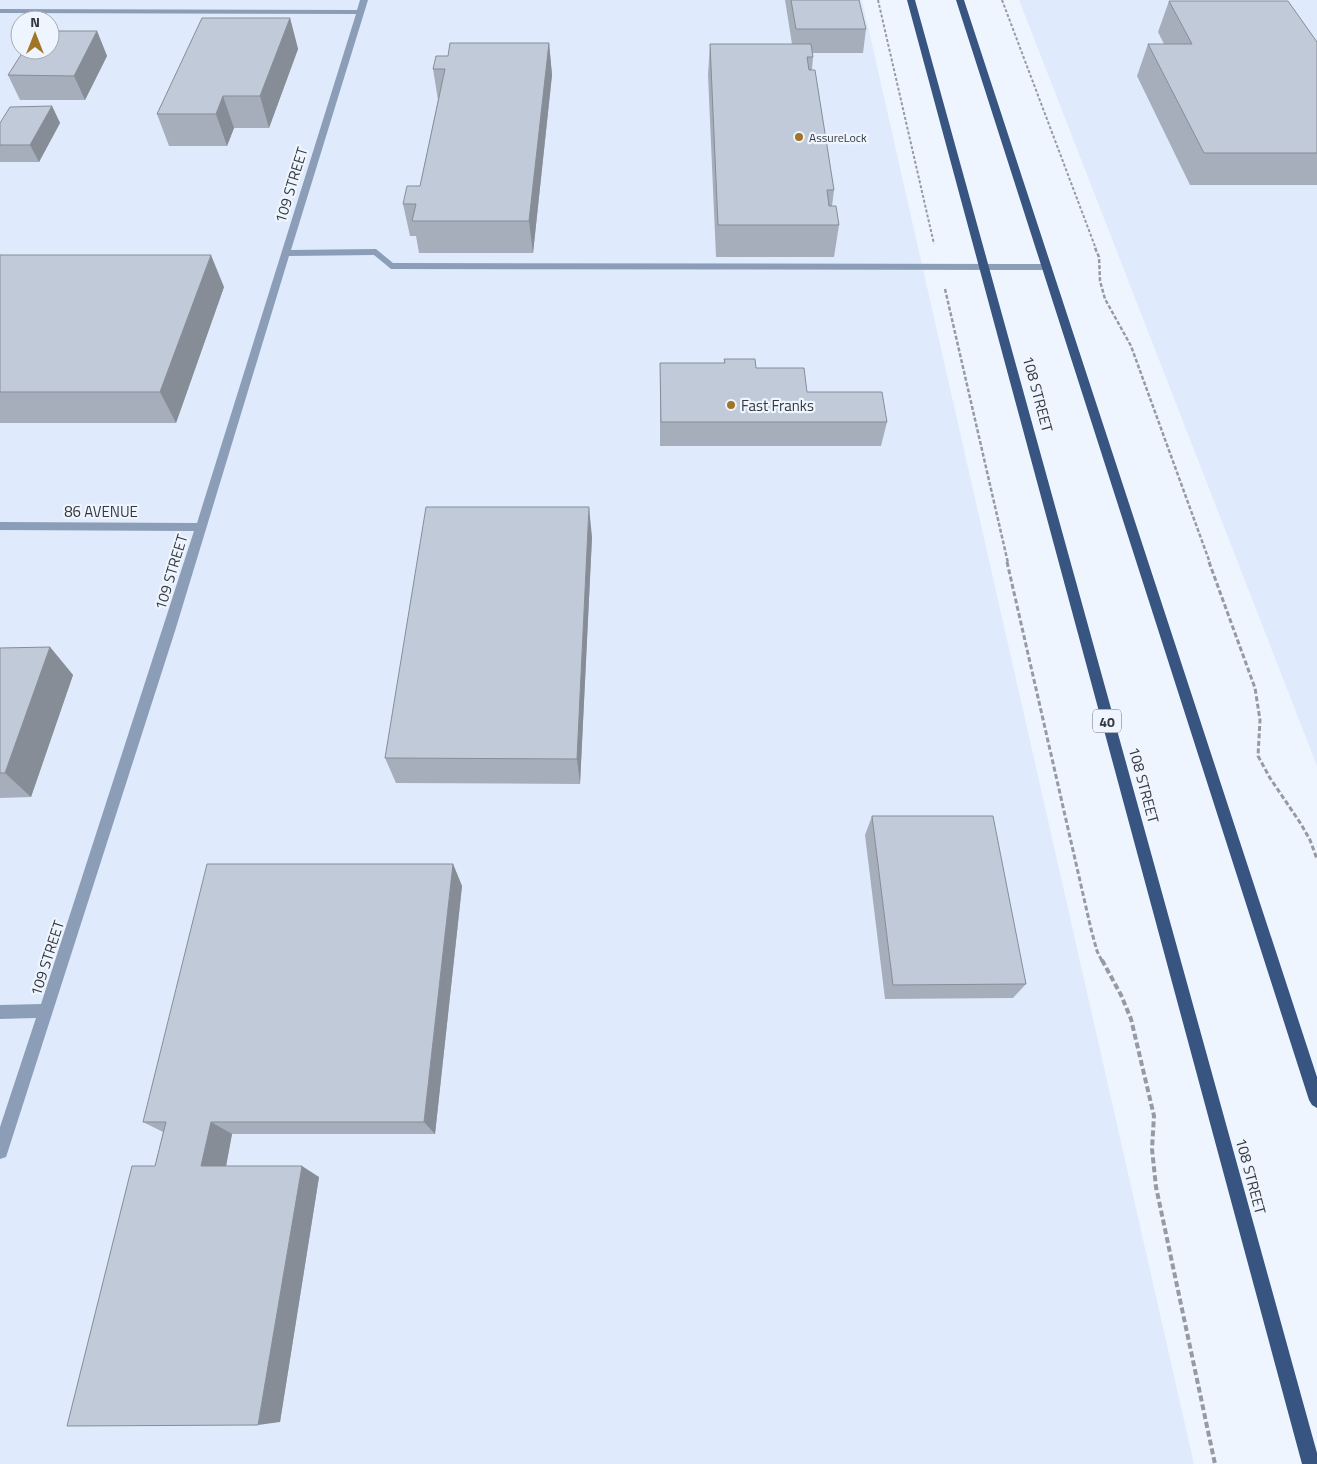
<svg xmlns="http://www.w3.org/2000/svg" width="1317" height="1464" font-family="'Titillium Web',sans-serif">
<rect width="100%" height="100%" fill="#eff5fe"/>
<!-- built -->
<path fill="#dfebfc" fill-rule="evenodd" d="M0 0H862L1194 1464H0ZM20 20H50V50H20Z
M1019 0H1317V766Z"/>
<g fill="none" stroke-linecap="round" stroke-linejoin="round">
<!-- path-far3 -->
<path stroke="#969ba2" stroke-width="2" stroke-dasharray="3 2" stroke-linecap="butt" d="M878 0 934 244
M1002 0 1096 249"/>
<!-- path-far2 -->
<path stroke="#969ba2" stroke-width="2.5" stroke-dasharray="4 2" stroke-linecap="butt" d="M1095 248 1099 257 1100 281 1105 299 1131 346 1210 563
M945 289 1008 563"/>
<!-- path-far1 -->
<path stroke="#969ba2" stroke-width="3" stroke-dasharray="5 2.5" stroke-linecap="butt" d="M1007 562 1091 929 1097 951 1102 961
M1209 562 1255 688 1260 720 1258 756 1270 778 1301 824 1310 840 1317 859"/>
<!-- path -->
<path stroke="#969ba2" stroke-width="4" stroke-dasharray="6 3" stroke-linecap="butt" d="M1102 960 1121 995 1131 1019 1154 1116 1152 1149 1156 1187 1215 1464"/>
<!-- minor -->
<path fill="#8c9db7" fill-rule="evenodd" d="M360 0H368L291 250 376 249 393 263 1047 264 1052 267 1047 270 391 269 374 255 289 256 175 631 8 1151 6 1157 0 1159V1127L36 1018 0 1019V1005L41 1004 194 531 0 530V522L197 523 356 14 0 13V9L357 10Z"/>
<!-- major -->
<path fill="#375580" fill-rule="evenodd" d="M907 0H915L1317 1453V1464H1302Z
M956 0H964L1317 1077V1108L1312 1105 1309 1100Z"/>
</g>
<!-- wall -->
<path fill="#a5aeba" d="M785 0H859L866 29 863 53H813V57L812 70 834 190 832 206 839 225 834 257H716L708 75 710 44H792Z
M1169 1 1317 42V185H1190L1137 76 1148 44H1164L1158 32Z
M290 18 298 49 269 128H234L227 146H169L157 114Z
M97 31 107 56 85 100H20L8 75Z
M549 43 552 75 533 253H419L416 236H410L403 204 420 186 438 100 433 69 448 56Z
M52 106 60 123 39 162H0V123Z
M0 255 224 287 176 423H0Z
M724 359 807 392 887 422 881 446H660V363H724Z
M592 537 580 784 396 783 385 758Z
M50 647 73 675 31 797 0 798V648Z
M872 816 1026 984 1013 998 885 999 865 835Z
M453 864 462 886 435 1134H232L226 1166 319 1177 280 1422 155 1166 163 1132 143 1122Z"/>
<!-- shaded-wall -->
<path fill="#868d97" d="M290 18 298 49 269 128 260 96Z
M97 31 107 56 85 100 74 76Z
M549 43 552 75 533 253 529 221Z
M223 96 234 128 227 146 216 114Z
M52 106 60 123 39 162 30 145Z
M211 255 224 287 176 423 160 392Z
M589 507 592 537 580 784 577 759Z
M50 647 73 675 31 797 5 773Z
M453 864 462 886 435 1134 424 1122Z
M211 1122 232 1134 224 1177 201 1166Z
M302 1166 319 1177 280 1422 258 1425Z"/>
<!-- building -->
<path fill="#c0cad8" stroke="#868d97" d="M791 0H859L866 29H796Z
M1169 1H1288L1317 42V153H1204L1148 44H1192Z
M202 18H290L260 96H223L216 114H157Z
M50 31H97L74 76 8 75 24 50H50Z
M450 43H549L529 221H412L416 204H403L407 186H420L445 69H433L436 56H448Z
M710 44H811L813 57H807L809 70H815L834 190H827L829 206H836L839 225H718Z
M52 106 30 145H0V123L10 107Z
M0 255H211L160 392H0Z
M724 359H755L756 368H804L807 392H882L887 422H661L660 363H725Z
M426 507H589L577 759 385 758Z
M50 647 5 773H0V648Z
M872 816H993L1026 984 893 985Z
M207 864H453L424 1122H211L201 1166H302L258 1425 67 1426 132 1166H155L166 1122H143Z"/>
<!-- markers -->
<g fill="#a17526" stroke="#eff5fe" stroke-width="2">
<circle cx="799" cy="137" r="5"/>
<circle cx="731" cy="405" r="5"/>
</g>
<g text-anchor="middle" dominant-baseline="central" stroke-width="4.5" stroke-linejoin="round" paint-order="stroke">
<!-- far-poi labels -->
<g font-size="12" fill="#35393f" stroke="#eff5fe" text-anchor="start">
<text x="809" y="137">AssureLock</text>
</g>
<!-- shield labels -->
<rect fill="#eff5fe" stroke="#6d7178" stroke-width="1" x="1093" y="709.5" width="28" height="23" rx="4"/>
<g font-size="14" font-weight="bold" fill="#35393f">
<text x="1107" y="721">40</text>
</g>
<!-- street labels -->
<g font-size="15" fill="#35393f" stroke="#eff5fe">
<text transform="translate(291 185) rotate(-73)">109 STREET</text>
<text transform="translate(1038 394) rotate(75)">108 STREET</text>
<text x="101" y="511">86 AVENUE</text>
<text transform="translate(171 572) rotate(-73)">109 STREET</text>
<text transform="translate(1144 785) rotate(75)">108 STREET</text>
<text transform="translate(47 958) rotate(-72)">109 STREET</text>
<text transform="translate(1251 1176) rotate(75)">108 STREET</text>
</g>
<!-- poi labels -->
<g font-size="15" fill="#35393f" stroke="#eff5fe" text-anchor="start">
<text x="741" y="405">Fast Franks</text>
</g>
</g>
<!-- north arrow -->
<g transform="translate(35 35)"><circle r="24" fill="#eff5fe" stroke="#a5aab2"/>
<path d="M0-4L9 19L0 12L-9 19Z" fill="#a17526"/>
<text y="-8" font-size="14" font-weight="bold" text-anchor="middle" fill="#35393f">N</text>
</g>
</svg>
